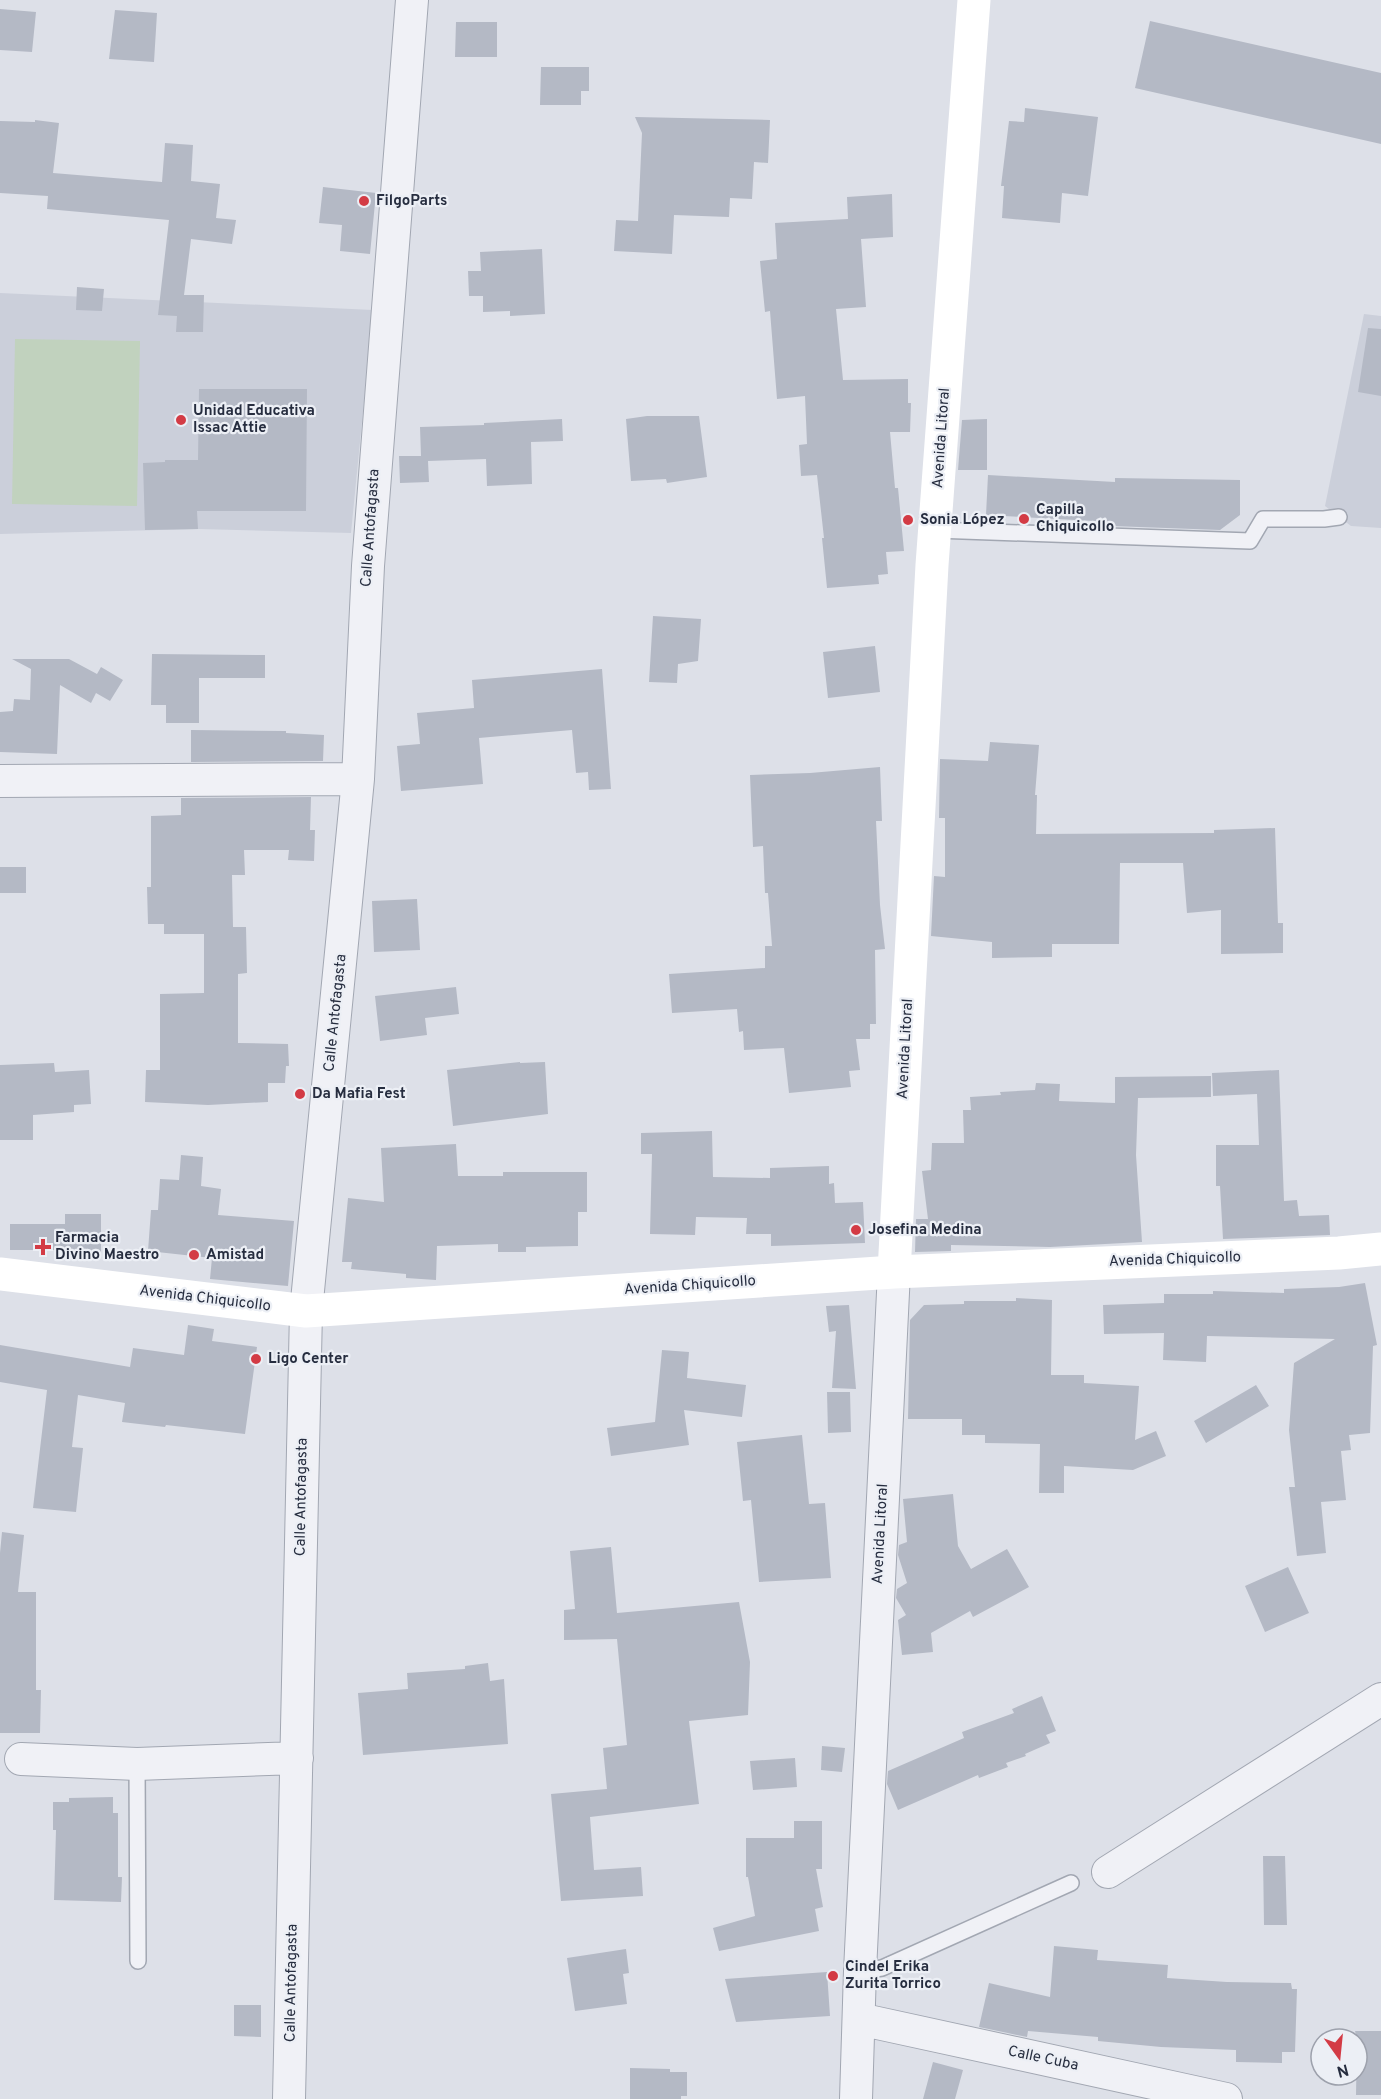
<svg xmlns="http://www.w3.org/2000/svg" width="1381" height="2099" font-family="Overpass,sans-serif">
<rect width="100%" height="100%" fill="#dde0e8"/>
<!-- built -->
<path fill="#cbcfda" d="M0 293 373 310 351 533 199 529 0 534Z
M1364 314 1381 316V528L1351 526 1325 506Z"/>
<!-- green -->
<path fill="#c1d2be" d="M15 339 140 341 137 506 12 504Z"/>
<!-- building -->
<path fill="#b4b9c5" d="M0 9 36 12 32 52 0 50Z
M115 10 157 13 154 62 109 59Z
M1150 21 1381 73V144L1135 88Z
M456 22H497V57H455Z
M541 67H589V91H581V105H540Z
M1025 108 1098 117 1088 196 1062 193 1060 223 1002 218 1004 186H1001L1009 121 1024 122Z
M635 117 770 120 768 163 754 162 752 199 730 198 729 217 674 215 672 254 614 251 616 220 638 221 642 133Z
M35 120 59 123 53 173 162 182 165 143 193 145 191 181 220 184 216 218 236 220 232 244 191 239 184 295H204L203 332H176L177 316 158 315 169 220 47 209 48 196 0 193V121L35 122Z
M323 187 376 193 370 254 340 251 342 225 319 223Z
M892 194 893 237 861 239 866 307 836 309 843 380 908 379V403H911L910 432H890L895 488H898L904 551 886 552 888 574 878 575 879 584 827 588 822 538H824L817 475 801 476 799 445 807 444 805 396 777 399 770 311 765 312 760 261 777 259 775 223 848 219 847 197Z
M542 249 545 314 510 316V311L483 312V296H469L468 271H481L480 252Z
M77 287 104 289 102 311 76 310Z
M1368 328 1381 329V396L1358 392Z
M199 389H307L306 511H197L198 529 145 530 143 463 165 462V460H198Z
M647 416H699L707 477 667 483 666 479 631 481 626 419Z
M562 419 563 441 531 442 532 484 487 486 486 459 428 461 429 482 400 483 399 456H421L420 427 484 425V423Z
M987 419V470H958L962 420Z
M988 475 1115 482V478L1240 480V515L1220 530 1112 526V522L986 515Z
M653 616 701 619 698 661 678 664 677 683 649 682Z
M875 646 880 692 828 698 823 652Z
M152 654 265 655V678H199V723H166V705H151Z
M12 659H69L97 674 101 667 123 680 110 701 96 693 91 703 60 685 57 754 0 752V712L13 711 14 699 30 700 31 669Z
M602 669 611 789 589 790 588 772 576 773 572 730 479 738 483 784 401 791 397 746 420 744 417 713 474 708 472 680Z
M191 730 286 731V733L324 735 323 761 191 762Z
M990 742 1039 745 1035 795H1037L1036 834 1214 833V830L1275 828 1278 923H1283V953L1221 954V910L1187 913 1183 863H1120L1119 944H1052V957L992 958V942L931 936 934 876 945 877V818H939L940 759 988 761Z
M880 767 882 821H876L880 905 885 949 875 950 876 1024H870V1039H856L860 1070 849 1071 851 1087 789 1093 784 1048 744 1050 743 1031 739 1032 737 1009 672 1013 669 974 765 968V946H772L768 893H765L763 846 753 847 750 775 810 773Z
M311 797 310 830H315L314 861 288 860 289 850H244L245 875H232L233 927H246L247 973 238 974V1043L288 1044 289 1066H286L285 1083H268V1102L208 1105 145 1102 146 1070H160V994L204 993V934H164V924H148L147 887H151V816L181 815V798Z
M0 867H26V893H0Z
M417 899 420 950 374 952 372 901Z
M456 987 459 1014 425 1018 427 1035 380 1041 375 996Z
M520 1062V1063L545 1062 548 1114 453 1126 447 1070Z
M54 1063 55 1072 89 1070 91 1104 74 1105V1112L33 1115V1140H0V1065Z
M1279 1070 1284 1201 1297 1200 1299 1216 1329 1215 1330 1235 1223 1239 1220 1186H1216V1145H1259L1257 1094 1213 1096 1212 1073Z
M1211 1076V1097L1138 1098 1136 1155 1142 1242 1050 1247 951 1245V1251L915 1252 916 1219H928L922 1171 931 1170 932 1143H964L963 1110H971L970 1097 1001 1095 1000 1092 1035 1090 1036 1083 1060 1084 1059 1101 1115 1103V1077Z
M712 1131 713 1177 770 1178V1168L829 1166V1184L834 1183 835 1203 863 1202 865 1243 771 1246V1234H746L747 1218 696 1217 695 1235 650 1234 652 1154H641V1133Z
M456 1144 458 1176H503V1172H587V1212H578V1246L526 1247V1252H498V1244L437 1246 436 1280 406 1278V1274L351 1269 352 1262H342L348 1198 384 1202 381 1148Z
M181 1155 203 1157 201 1186 221 1189 218 1215 294 1221 288 1286 210 1279 212 1258 148 1251 151 1210H158L160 1179 179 1180Z
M65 1214H101V1255H65V1250H10V1224H65Z
M1365 1283 1377 1345 1373 1346 1370 1433 1349 1435 1351 1450 1341 1451 1346 1500 1321 1502 1326 1553 1297 1556 1289 1487H1295L1289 1430 1294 1363 1335 1339 1207 1336 1206 1362 1163 1360 1164 1333 1104 1334 1103 1305 1164 1303V1294H1213V1291L1284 1293V1289L1339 1287Z
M1016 1298 1052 1300 1051 1375H1084V1383L1139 1386 1135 1440 1156 1431 1166 1456 1133 1470 1064 1466V1493H1039L1040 1444 985 1443V1435H962V1419H908L910 1320 924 1305 964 1304V1301H1016Z
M849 1305 856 1389 832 1388 836 1331 829 1332 826 1306Z
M188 1325 214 1329 212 1341 257 1347 245 1434 166 1425 165 1427 122 1422 125 1403 78 1395 72 1447 83 1448 76 1512 33 1508 47 1390 0 1382V1345L130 1367 133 1348 184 1355Z
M662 1350 689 1352 687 1378 746 1385 742 1417 684 1410 689 1445 611 1456 607 1428 655 1422Z
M1256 1385 1269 1406 1206 1443 1194 1421Z
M827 1392H850L851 1432 828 1433Z
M802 1435 809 1504 825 1503 831 1578 759 1582 751 1500 743 1501 737 1442Z
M953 1494 958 1546 971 1569 1007 1549 1029 1587 973 1617 970 1611 931 1633 933 1652 902 1655 898 1620 906 1615 896 1598 897 1589 907 1583 898 1555 899 1545 907 1542 903 1499Z
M2 1532 24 1535 18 1592H36V1690H41L40 1733H0V1553Z
M611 1547 617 1613 739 1602 750 1662 748 1715 689 1721 699 1804 590 1817 594 1870 641 1867 643 1896 561 1901 551 1794 607 1789 603 1748 627 1745 617 1639 564 1640V1610L575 1609 570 1551Z
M1288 1567 1309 1613 1265 1632 1245 1586Z
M488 1663 490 1681 504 1679 508 1744 363 1755 358 1693 408 1689 407 1673 465 1669V1666Z
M1042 1696 1056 1731 1046 1735 1050 1743 1025 1754 1026 1756 1006 1763 1008 1767 979 1778 978 1775 898 1810 887 1784 888 1771 964 1738 962 1732 1014 1713 1012 1709Z
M822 1746 845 1748 842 1772 821 1770Z
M795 1758 797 1787 753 1790 750 1761Z
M113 1797V1813H118V1877H122L121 1902 54 1900 56 1830H53V1802H69V1798Z
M794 1821H822V1869H816L823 1907 815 1909 819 1931 719 1951 713 1928 755 1916 748 1877H746V1838H794Z
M1263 1856H1285L1287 1925H1264Z
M1054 1946 1098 1950 1097 1960 1168 1965 1167 1978 1227 1982 1291 1983 1292 1989H1297L1295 2052H1282V2063L1236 2062V2050L1161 2047 1098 2041V2037L1028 2031 1027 2037 979 2027 989 1983 1050 1997Z
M626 1949 629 1973 623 1974 627 2004 575 2011 567 1958Z
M827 1972 830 2016 736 2022 725 1979Z
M234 2005H261V2037L234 2036Z
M1355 2031H1381V2095H1356L1357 2039Z
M933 2062 963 2070 955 2099H923Z
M630 2068 670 2069V2072H687V2096H681V2099H630Z"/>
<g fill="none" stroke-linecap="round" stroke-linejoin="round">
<defs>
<path id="lane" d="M935 530 1250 541 1263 519H1324L1339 517
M137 1764 138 1961
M860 1971 882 1968 1071 1883"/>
<path id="street" d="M0 781 358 779
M21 1759 137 1764 297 1758
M1108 1872 1381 1699
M859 2019 1226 2099
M289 2099 306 1311 358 779 368 566 412 0
M856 2099 860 1971 894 1272"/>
</defs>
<!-- lane casing -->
<use href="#lane" stroke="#a2a7b2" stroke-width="18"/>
<!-- street casing -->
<use href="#street" stroke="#a2a7b2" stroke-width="34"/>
<!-- lane -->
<use href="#lane" stroke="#f0f1f6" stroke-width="15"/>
<!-- street -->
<use href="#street" stroke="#f0f1f6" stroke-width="32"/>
<!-- secondary -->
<path stroke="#fff" stroke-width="33" d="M894 1272 932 565 974 0
M0 1274 306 1311 894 1272 1339 1253 1381 1249"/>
</g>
<!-- markers -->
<g fill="#d33b45" stroke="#eceff5" stroke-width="2">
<circle cx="364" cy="201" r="6"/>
<circle cx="181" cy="420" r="6"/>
<circle cx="1024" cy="519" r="6"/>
<circle cx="908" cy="520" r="6"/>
<circle cx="300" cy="1094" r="6"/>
<circle cx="856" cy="1230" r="6"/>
<path d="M40 1238h6v6h6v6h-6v6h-6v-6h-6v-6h6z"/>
<circle cx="194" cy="1255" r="6"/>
<circle cx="256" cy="1359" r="6"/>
<circle cx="833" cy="1976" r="6"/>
</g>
<g text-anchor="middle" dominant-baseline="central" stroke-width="4.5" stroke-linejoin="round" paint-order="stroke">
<!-- poi labels -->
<g font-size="15" font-weight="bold" fill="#262d3f" stroke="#eceff5" text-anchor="start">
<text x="376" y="201">FilgoParts</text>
<text x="193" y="411">Unidad Educativa<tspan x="193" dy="17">Issac Attie</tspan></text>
<text x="1036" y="510">Capilla<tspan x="1036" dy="17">Chiquicollo</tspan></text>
<text x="920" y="520">Sonia López</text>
<text x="312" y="1094">Da Mafia Fest</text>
<text x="868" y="1230">Josefina Medina</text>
<text x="55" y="1238">Farmacia<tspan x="55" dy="17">Divino Maestro</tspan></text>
<text x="206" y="1255">Amistad</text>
<text x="268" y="1359">Ligo Center</text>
<text x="845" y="1967">Cindel Erika<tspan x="845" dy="17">Zurita Torrico</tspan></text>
</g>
<!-- street labels -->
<g font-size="15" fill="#262d3f" stroke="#eceff5">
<text transform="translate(942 438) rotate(-86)">Avenida Litoral</text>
<text transform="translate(371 528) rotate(-86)">Calle Antofagasta</text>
<text transform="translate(336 1013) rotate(-84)">Calle Antofagasta</text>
<text transform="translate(906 1049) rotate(-87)">Avenida Litoral</text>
<text transform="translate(1175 1260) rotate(-2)">Avenida Chiquicollo</text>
<text transform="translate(690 1286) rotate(-4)">Avenida Chiquicollo</text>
<text transform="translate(205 1299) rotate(7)">Avenida Chiquicollo</text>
<text transform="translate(302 1497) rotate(-89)">Calle Antofagasta</text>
<text transform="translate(881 1534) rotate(-87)">Avenida Litoral</text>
<text transform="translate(292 1983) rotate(-89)">Calle Antofagasta</text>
<text transform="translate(1043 2059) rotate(12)">Calle Cuba</text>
</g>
</g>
<!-- north arrow -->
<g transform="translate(1339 2057) rotate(165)"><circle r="28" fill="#eceff5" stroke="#9da1ac" stroke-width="1.5"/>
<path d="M0-4.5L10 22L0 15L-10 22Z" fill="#d33b45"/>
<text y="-9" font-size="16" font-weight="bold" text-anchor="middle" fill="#262d3f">N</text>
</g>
</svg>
